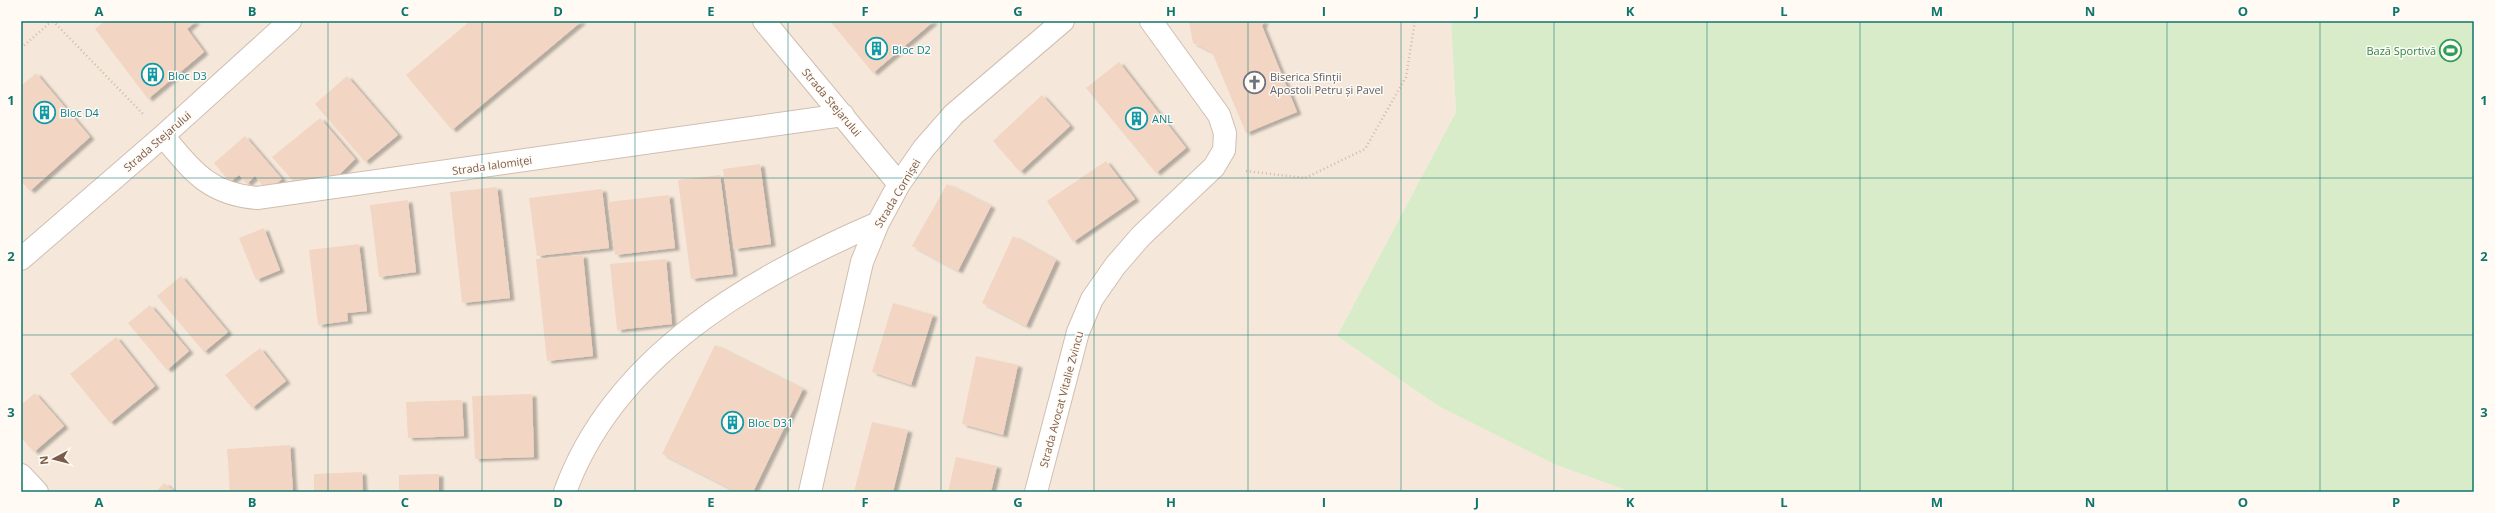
<svg xmlns="http://www.w3.org/2000/svg" width="2495" height="513" font-family="'Open Sans',sans-serif">
<defs>
<filter id="shadow"><feDropShadow dx="4.5" dy="2.5" stdDeviation="1" flood-color="#0004"/></filter>
</defs>
<rect width="100%" height="100%" fill="#fdf6ec"/>
<!-- residential -->
<path fill="#f5e8da" d="M21 21H1451L1456 112 1337 336 1438 406 1556 465 1631 492H21Z"/>
<!-- green -->
<path fill="#d8ecc9" d="M1451 21H2474V492H1631L1556 465 1438 406 1337 336 1456 112Z"/>
<!-- building -->
<path fill="#f3d5c3" filter="url(#shadow)" d="M105 21H196L187 29 204 52 148 99 95 29Z
M470 21H582L452 130 406 75Z
M830 21H934L873 73Z
M1189 21H1264L1262 26 1297 112 1246 133 1212 52 1193 43Z
M1119 62 1186 148 1156 173 1086 88Z
M36 73 90 137 30 191 21 181V86Z
M347 76 398 135 365 162 315 104Z
M1042 95 1070 126 1020 172 993 141Z
M320 118 355 159 333 181 296 184 272 157Z
M245 136 282 179 267 191 255 176 247 184 239 175 230 182 214 163Z
M1106 161 1135 199 1073 242 1047 201Z
M760 164 771 244 734 249 723 169Z
M720 175 733 274 691 279 678 180Z
M947 184 991 206 958 271 912 246Z
M497 187 510 298 462 303 450 192Z
M602 189 609 248 537 256 529 198Z
M669 195 675 248 615 255 608 202Z
M408 200 416 272 379 277 370 205Z
M264 228 280 270 256 280 239 238Z
M1013 236 1056 260 1026 326 982 303Z
M359 244 367 311 347 313 348 321 318 325 309 250Z
M583 255 593 356 547 361 536 259Z
M666 259 672 324 617 330 610 264Z
M181 276 228 332 204 352 157 296Z
M893 303 933 315 911 385 872 372Z
M150 305 189 351 167 370 128 323Z
M116 337 155 386 110 423 70 374Z
M715 345 803 389 753 492H737L662 454Z
M260 348 286 381 252 408 225 375Z
M976 356 1018 365 1003 435 962 424Z
M35 393 64 426 34 452 21 437V405Z
M532 394 534 457 475 459 472 396Z
M462 400 464 436 408 438 406 402Z
M872 422 908 430 893 492H854Z
M290 445 293 492H230L227 449Z
M956 457 997 466 991 492H948Z
M362 472 363 492H314V474Z
M439 474V492H399V475Z
M164 483 175 492H156Z"/>
<g fill="none" stroke-linecap="round" stroke-linejoin="round">
<defs>
<path id="street" d="M764 21 899 184
M163 136C193 171 208 194 257 198L843 115
M21 259 163 136 290 21
M21 475 37 492
M565 492C614 356 752 277 878 223
M810 492 862 262 878 223 899 184 924 148 954 114 1063 21
M1036 492 1078 332 1092 299 1115 266 1141 236 1214 167 1224 150 1225 133 1219 115 1151 21"/>
</defs>
<!-- street casing -->
<use href="#street" stroke="#d1beb0" stroke-width="24"/>
<!-- path -->
<path stroke="#d9b8a5" stroke-width="2.5" stroke-dasharray="1 3" stroke-linecap="butt" d="M53 21 143 114
M21 48 52 21
M1246 171 1305 178 1365 149 1406 77 1415 21"/>
<!-- street -->
<use href="#street" stroke="#fff" stroke-width="22"/>
</g>
<!-- grid -->
<path fill="none" stroke="#0f766e" stroke-width="1" stroke-opacity="0.55" d="M175 21V492M328 21V492M482 21V492M635 21V492M788 21V492M941 21V492M1094 21V492M1248 21V492M1401 21V492M1554 21V492M1707 21V492M1860 21V492M2013 21V492M2167 21V492M2320 21V492M21 178H2474M21 335H2474"/>
<!-- icons -->
<defs>
<symbol id="building-ring" viewBox="-11 -11 22 22"><circle r="9.5" fill="#fffaf3" stroke="#0f9aa8" stroke-width="1.5"/><path d="M-4-6H4V6H1V3H-1V6H-4ZM-2.5-4.3h1.7v1.8h-1.7ZM.8-4.3h1.7v1.8H.8ZM-2.5-1h1.7V.8h-1.7ZM.8-1h1.7V.8H.8Z" fill="#0f9aa8"/></symbol>
<symbol id="stadium-ring" viewBox="-11 -11 22 22"><circle r="9.5" fill="#fffaf3" stroke="#2e9e5b" stroke-width="1.5"/><path d="M0-5a6.5 5 0 1 0 0 10a6.5 5 0 1 0 0-10ZM-3.5-1.8h7v3.6h-7Z" fill="#2e9e5b"/></symbol>
<symbol id="church-ring" viewBox="-11 -11 22 22"><circle r="9.5" fill="#fffaf3" stroke="#6b7280" stroke-width="1.5"/><path d="M-1.2-6h2.4v3.5h3.3v2.4h-3.3V6h-2.4V-.1h-3.3v-2.4h3.3Z" fill="#6b7280"/></symbol>
</defs>
<g fill-rule="evenodd">
<use href="#building-ring" x="864" y="36" width="25" height="25"/>
<use href="#stadium-ring" x="2438" y="38" width="25" height="25"/>
<use href="#building-ring" x="140" y="62" width="25" height="25"/>
<use href="#church-ring" x="1242" y="70" width="25" height="25"/>
<use href="#building-ring" x="32" y="100" width="25" height="25"/>
<use href="#building-ring" x="1124" y="106" width="25" height="25"/>
<use href="#building-ring" x="720" y="410" width="25" height="25"/>
</g>
<g text-anchor="middle" dominant-baseline="central" stroke-width="3" stroke-linejoin="round" paint-order="stroke">
<!-- culture labels -->
<g font-size="11" fill="#0d838f" stroke="#fffaf3" text-anchor="start">
<text x="892" y="49">Bloc D2</text>
<text x="168" y="75">Bloc D3</text>
<text x="60" y="112">Bloc D4</text>
<text x="1152" y="118">ANL</text>
<text x="748" y="422">Bloc D31</text>
</g>
<!-- leisure labels -->
<g font-size="11" fill="#27864d" stroke="#fffaf3" text-anchor="end">
<text x="2436" y="50">Bază Sportivă</text>
</g>
<!-- worship labels -->
<g font-size="11" fill="#5b616d" stroke="#fffaf3" text-anchor="start">
<text x="1270" y="76">Biserica Sfinții<tspan x="1270" dy="13">Apostoli Petru și Pavel</tspan></text>
</g>
<!-- street labels -->
<g font-size="11" fill="#7a5c4d" stroke="#fffaf3">
<text transform="translate(832 102) rotate(50)">Strada Stejarului</text>
<text transform="translate(157 141) rotate(-41)">Strada Stejarului</text>
<text transform="translate(492 165) rotate(-8)">Strada Ialomiței</text>
<text transform="translate(897 193) rotate(-59)">Strada Cornișei</text>
<text transform="translate(1061 399) rotate(-75)">Strada Avocat Vitalie Zvincu</text>
</g>
</g>
<!-- border -->
<rect width="2495" height="513" fill="none" stroke="#fffaf3" stroke-width="44"/>
<!-- north arrow -->
<g transform="translate(54 459) rotate(263)" stroke="#fffaf3" stroke-width="3" paint-order="stroke">
<path d="M0-3L7 15L0 10L-7 15Z" fill="#7a5c4d"/>
<text y="-6" font-size="11" font-weight="bold" text-anchor="middle" fill="#7a5c4d">N</text>
</g>
<rect x="22" y="22" width="2451" height="469" fill="none" stroke="#0f766e" stroke-width="1.5"/>
<g font-size="13" text-anchor="middle" font-weight="bold" fill="#0f766e">
<text x="99" y="16">A</text>
<text x="252" y="16">B</text>
<text x="405" y="16">C</text>
<text x="558" y="16">D</text>
<text x="711" y="16">E</text>
<text x="865" y="16">F</text>
<text x="1018" y="16">G</text>
<text x="1171" y="16">H</text>
<text x="1324" y="16">I</text>
<text x="1477" y="16">J</text>
<text x="1630" y="16">K</text>
<text x="1784" y="16">L</text>
<text x="1937" y="16">M</text>
<text x="2090" y="16">N</text>
<text x="2243" y="16">O</text>
<text x="2396" y="16">P</text>
<text x="11" y="105">1</text>
<text x="2484" y="105">1</text>
<text x="11" y="261">2</text>
<text x="2484" y="261">2</text>
<text x="11" y="417">3</text>
<text x="2484" y="417">3</text>
<text x="99" y="507">A</text>
<text x="252" y="507">B</text>
<text x="405" y="507">C</text>
<text x="558" y="507">D</text>
<text x="711" y="507">E</text>
<text x="865" y="507">F</text>
<text x="1018" y="507">G</text>
<text x="1171" y="507">H</text>
<text x="1324" y="507">I</text>
<text x="1477" y="507">J</text>
<text x="1630" y="507">K</text>
<text x="1784" y="507">L</text>
<text x="1937" y="507">M</text>
<text x="2090" y="507">N</text>
<text x="2243" y="507">O</text>
<text x="2396" y="507">P</text>
</g>
</svg>
